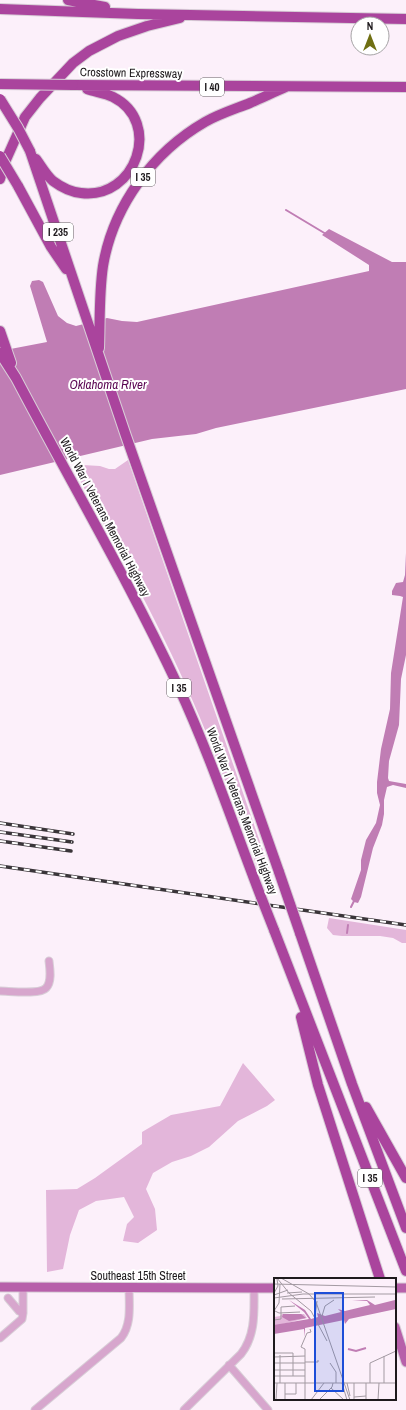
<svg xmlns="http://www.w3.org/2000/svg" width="406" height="1410" font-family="'Archivo Narrow',sans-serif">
<rect width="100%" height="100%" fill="#fcf0fa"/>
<!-- green -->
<path fill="#e3b6da" d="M128 460 270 871 258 870C230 792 201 713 164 639 136 581 103 525 73 467L83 465 100 466 109 469H115Z
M329 918 406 930V943H402L393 938 380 936H342L333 935 327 928Z
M243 1063 275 1100 267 1106 238 1121 209 1147 191 1156 172 1162 153 1173 146 1189 155 1209 157 1230 138 1243 123 1241 127 1224 134 1217 124 1197 96 1201 79 1210 70 1235 63 1269 47 1272 46 1190 77 1189 95 1178 142 1144V1132L171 1115 220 1106Z"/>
<!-- water -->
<path fill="#c07db4" d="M329 229 392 262H406V389L216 428 196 434 152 439 0 475V351L47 342 30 286 32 281 39 280 43 282 58 316 67 323 76 326 107 318 122 321 137 322 369 271V265L322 235Z
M406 553V655L401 679 399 725 389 761 388 778 389 781 406 784V788L393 785 387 787 384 800V814L382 825 373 848 361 897 358 903 354 902 351 899 361 870V860L366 840 376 823 380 805 377 793V782L381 749 390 709 391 673 403 597 400 596 392 595V591L396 583 403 582 405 575Z"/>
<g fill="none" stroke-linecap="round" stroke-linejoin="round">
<!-- stream -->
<path stroke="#c07db4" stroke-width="2" d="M286 210 326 234
M351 907 354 901
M347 933 348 925"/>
<defs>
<path id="minor" d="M0 991C9 991 40 995 46 988 52 982 50 969 49 961
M8 1298 19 1311 23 1313
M0 1338 22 1319 23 1313V1287
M229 1365 268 1410
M35 1410 121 1338C132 1324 129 1305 129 1287
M184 1410 241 1354C256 1335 254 1311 254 1288"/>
<path id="major" d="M0 1287 275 1288
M395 1288H406
M395 1327 406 1362"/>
<path id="highway" d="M68 0 105 7
M0 9 138 14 406 19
M73 85 406 87
M30 151 126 436 279 872
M36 159C42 167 46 175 53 181 61 187 71 192 81 193 136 200 163 122 113 97 105 93 95 92 87 89
M0 179 5 162 25 117 40 98 73 63 89 51 118 36 147 26 180 18
M18 186 51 247 66 269
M0 331 11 363
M99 348C100 321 99 293 103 266 113 206 153 152 205 122 219 114 235 109 250 103 262 98 274 92 286 87
M0 353 16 378C70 481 129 581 178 686 210 755 234 827 261 897
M274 930 406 1271
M300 933 352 1084 406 1228
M301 1017 318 1085 380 1279
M366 1107 406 1178"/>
</defs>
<!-- minor casing -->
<use href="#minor" stroke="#d8ced7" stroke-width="9"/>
<!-- major casing -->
<use href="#major" stroke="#d8ced7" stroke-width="11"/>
<!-- highway casing -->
<use href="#highway" stroke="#d8ced7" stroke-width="12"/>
<!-- minor -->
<use href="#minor" stroke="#d7a6cd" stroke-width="7"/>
<!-- major -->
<use href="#major" stroke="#b760aa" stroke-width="9"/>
<!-- highway -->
<use href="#highway" stroke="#aa449d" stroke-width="10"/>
<defs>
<path id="rail" d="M0 823 73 834
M0 832 72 842
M0 841 71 851
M0 866 406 925"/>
</defs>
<!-- rail casing -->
<use href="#rail" stroke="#3a3539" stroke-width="3.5"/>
<!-- rail -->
<use href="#rail" stroke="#fff" stroke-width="2" stroke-dasharray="6" stroke-linecap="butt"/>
<defs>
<path id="highway-bridge" d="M0 84 73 85
M0 99 18 128 30 151
M0 156 18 186
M279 872 300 933
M261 897 274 930"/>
</defs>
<!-- highway-bridge casing -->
<use href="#highway-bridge" stroke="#d8ced7" stroke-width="12" stroke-linecap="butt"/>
<!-- highway-bridge -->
<use href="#highway-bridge" stroke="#aa449d" stroke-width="10"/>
</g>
<g text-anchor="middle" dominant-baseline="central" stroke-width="4" stroke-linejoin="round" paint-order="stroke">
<!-- shield labels -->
<g fill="#fff" stroke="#625f61" stroke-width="1">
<rect x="200" y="78" width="24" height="18" rx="3"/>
<rect x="131" y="168" width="24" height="18" rx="3"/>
<rect x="43" y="223" width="30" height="18" rx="3"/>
<rect x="167" y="679" width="24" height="18" rx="3"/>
<rect x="358" y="1169" width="24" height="18" rx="3"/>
</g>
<g font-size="11" font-weight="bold" fill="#1e1a1d">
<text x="212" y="87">I 40</text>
<text x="143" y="177">I 35</text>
<text x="58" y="232">I 235</text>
<text x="179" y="688">I 35</text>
<text x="370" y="1178">I 35</text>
</g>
<!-- street labels -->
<g font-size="12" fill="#1e1a1d" stroke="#fff">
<text transform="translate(131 73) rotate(1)">Crosstown Expressway</text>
<text transform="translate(105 517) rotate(62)">World War I Veterans Memorial Highway</text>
<text transform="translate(242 811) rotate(69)">World War I Veterans Memorial Highway</text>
<text x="138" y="1276">Southeast 15th Street</text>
</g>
<!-- water labels -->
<g font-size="13" font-style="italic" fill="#5b0653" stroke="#fff">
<text x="108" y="384">Oklahoma River</text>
</g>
</g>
<!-- overview -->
<g transform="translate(274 1278)">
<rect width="122" height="122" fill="#fcf0fa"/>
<path d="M8 36H30L33 40 1 48 0 39 6 38Z" fill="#e3b6da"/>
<path d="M15 22 31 32 37 41 44 39 43 35 51 38 67 34 64 31 71 33 96 27 93 23H78L93 22 101 27 121 22 122 31 75 41 71 46 70 42 31 50V59L30 51 0 56V47L35 41 30 34ZM9 36H27L32 40 15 43 8 39Z" fill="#c07db4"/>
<path fill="none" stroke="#c07db4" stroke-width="2" d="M74 71 82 73 92 70"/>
<path fill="none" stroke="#a39aa2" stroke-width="1" d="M3 0 15 15 37 33 53 63M7 0 35 16 42 24 76 122M0 6 122 9M0 15 4 8 3 1M13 15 28 14M0 17 14 12M0 20 29 16H122M8 21 101 19M0 33 5 25 6 6M1 33 5 35 26 34M41 38 43 23M48 38 51 28 60 22M0 42 7 41V29L21 28M0 75H19V98M6 77V105M0 79 31 78M31 84H44V82M0 85H31M56 85 62 94V105M0 92H31M0 98H31M0 105H122M68 105 73 122M73 105 76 118M96 105V85L122 73M110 105V78M57 110 70 122M11 116H22V105M80 119 92 118M2 122 3 105M11 122V105M31 122V71L27 69 33 55 37 54 36 51M37 122 50 105M45 122 58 109 59 105M80 122V105M92 122V105M104 122 105 105"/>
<path fill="#1d4ed8" fill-opacity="0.15" stroke="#1d4ed8" stroke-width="2" d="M41 15H69V113H41Z"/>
<rect width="122" height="122" fill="none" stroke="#1e1a1d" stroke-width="2"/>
</g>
<!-- north arrow -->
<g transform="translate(370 36)"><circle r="19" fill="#ffffff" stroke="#a5a3a5"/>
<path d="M0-3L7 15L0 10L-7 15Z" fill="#6f6f12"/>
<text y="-6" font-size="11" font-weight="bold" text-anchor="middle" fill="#1e1a1d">N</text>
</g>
</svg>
